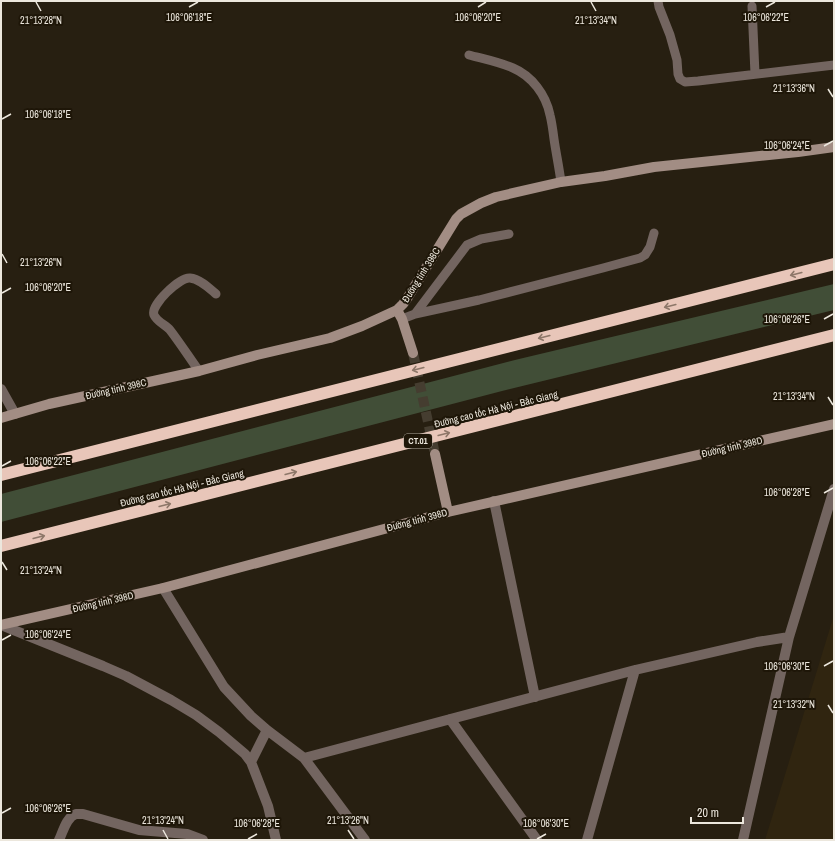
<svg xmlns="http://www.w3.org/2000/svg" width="835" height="841" font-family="'Archivo Narrow',sans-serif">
<rect width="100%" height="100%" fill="#271f11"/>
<!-- built -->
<path fill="#302510" d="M834 615V840H765Z"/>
<!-- green -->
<path fill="#414e37" d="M834 284V310L502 391 1 522V494L519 359Z"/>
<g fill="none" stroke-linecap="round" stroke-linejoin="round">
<!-- secondary-tunnel -->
<path stroke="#453d30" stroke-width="10" stroke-dasharray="10 5" stroke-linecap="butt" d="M413 353 435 454"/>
<!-- service -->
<path stroke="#736560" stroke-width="9" d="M658 1 659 7 670 35 677 60 678 74 680 79 685 82 698 81 834 65
M752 6 755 74
M469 55C484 59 499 62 513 68 532 76 546 95 550 115 552 123 553 131 554 139 556 153 559 167 561 182
M415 314 467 245 481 239 509 234
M402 319 415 314 479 300 603 268 640 258 645 255 650 247 654 233
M199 371C189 357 180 343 170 330 166 325 157 322 154 315 150 305 180 277 190 278 200 279 209 288 216 294"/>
<!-- minor -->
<path stroke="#736560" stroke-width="10" d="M1 389 15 414
M494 501 535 697
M163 588 224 687 251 716 267 730 304 758 365 840
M1 625 103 666 126 676 171 700 196 715 219 732 245 754 251 762 268 806 276 840
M450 719 537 840
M304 758 635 670 757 642 789 637
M251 762 267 730
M59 840C63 832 66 817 76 814 78 814 81 814 83 814L139 830 187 834 203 840
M587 840 635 670
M743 840 789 637 834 489"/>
<!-- secondary -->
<path stroke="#a28d84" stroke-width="10" d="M397 310 402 319 413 353
M1 418 49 404 199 371 257 355 330 338 362 326 397 310 403 304 408 297 456 219 461 214 481 203 496 197 561 182 605 176 654 167 798 152 834 147
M435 454 448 512
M1 625 163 588 448 512 834 424"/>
<!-- motorway -->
<path stroke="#e8c6b9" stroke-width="12" d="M1 475 834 264
M1 546 834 335"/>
</g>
<!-- one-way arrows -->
<defs><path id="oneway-shaft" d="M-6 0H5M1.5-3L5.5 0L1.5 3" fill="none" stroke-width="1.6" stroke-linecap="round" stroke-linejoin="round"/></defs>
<g stroke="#8d7769">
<use href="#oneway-shaft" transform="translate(796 274) rotate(166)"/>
<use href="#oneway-shaft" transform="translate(670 306) rotate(166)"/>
<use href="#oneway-shaft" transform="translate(544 337) rotate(166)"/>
<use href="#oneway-shaft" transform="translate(418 369) rotate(166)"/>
<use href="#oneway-shaft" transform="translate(444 434) rotate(-14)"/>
<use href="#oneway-shaft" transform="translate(291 473) rotate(-14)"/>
<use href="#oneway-shaft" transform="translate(165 505) rotate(-14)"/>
<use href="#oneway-shaft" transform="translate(39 537) rotate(-14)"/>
</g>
<!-- ticks -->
<path fill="none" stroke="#ece7dd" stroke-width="1.5" d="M36 2 41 11M591 2 596 11M189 7 198 2M478 7 486 2M766 7 775 2M828 89 833 97M2 119 11 114M824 146 833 141M2 254 7 263M2 293 11 288M824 319 833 314M828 397 833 405M2 466 11 461M824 493 833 488M2 562 7 570M2 640 11 635M824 666 833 661M828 705 833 713M2 813 11 808M163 830 168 839M348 830 354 839M248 839 257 834M537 839 546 834"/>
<g text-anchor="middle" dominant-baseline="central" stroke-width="4" stroke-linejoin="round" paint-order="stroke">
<!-- shield labels -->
<rect fill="#1e1608" stroke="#aea89d" stroke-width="1" x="404" y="434" width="28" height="14" rx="3"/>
<g font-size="9" font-weight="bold" fill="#ece7dd">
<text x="418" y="441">CT.01</text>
</g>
<!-- street labels -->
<g font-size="10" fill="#ece7dd" stroke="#1e1608">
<text transform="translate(421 275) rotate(-58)">Đường tỉnh 398C</text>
<text transform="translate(116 389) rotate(-13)">Đường tỉnh 398C</text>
<text transform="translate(496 409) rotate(-14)">Đường cao tốc Hà Nội - Bắc Giang</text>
<text transform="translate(732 447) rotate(-13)">Đường tỉnh 398D</text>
<text transform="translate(182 488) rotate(-14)">Đường cao tốc Hà Nội - Bắc Giang</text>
<text transform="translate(417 520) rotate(-15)">Đường tỉnh 398D</text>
<text transform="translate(103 602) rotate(-13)">Đường tỉnh 398D</text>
</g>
</g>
<g font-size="10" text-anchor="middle" fill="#ece7dd" stroke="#1e1608" stroke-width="4" stroke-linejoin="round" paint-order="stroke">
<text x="189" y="21">106°06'18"E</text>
<text x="478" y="21">106°06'20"E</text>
<text x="766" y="21">106°06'22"E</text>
<text x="41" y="24">21°13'28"N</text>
<text x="596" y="24">21°13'34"N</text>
<text x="794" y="92">21°13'36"N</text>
<text x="48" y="118">106°06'18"E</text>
<text x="787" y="149">106°06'24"E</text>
<text x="41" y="266">21°13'26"N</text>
<text x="48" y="291">106°06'20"E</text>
<text x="787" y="323">106°06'26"E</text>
<text x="794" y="400">21°13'34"N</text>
<text x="48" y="465">106°06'22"E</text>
<text x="787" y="496">106°06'28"E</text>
<text x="41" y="574">21°13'24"N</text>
<text x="48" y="638">106°06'24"E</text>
<text x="787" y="670">106°06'30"E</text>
<text x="794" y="708">21°13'32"N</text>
<text x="48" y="812">106°06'26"E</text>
<text x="163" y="824">21°13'24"N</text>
<text x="348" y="824">21°13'26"N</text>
<text x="257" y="827">106°06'28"E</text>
<text x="546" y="827">106°06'30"E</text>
</g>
<!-- border -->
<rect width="835" height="841" fill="none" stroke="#ece7dd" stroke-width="4"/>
<!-- scale -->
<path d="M691 817v6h52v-6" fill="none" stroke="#ece7dd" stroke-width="2"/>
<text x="697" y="817" font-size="12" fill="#ece7dd" stroke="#1e1608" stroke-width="3" paint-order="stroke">20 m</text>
</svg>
